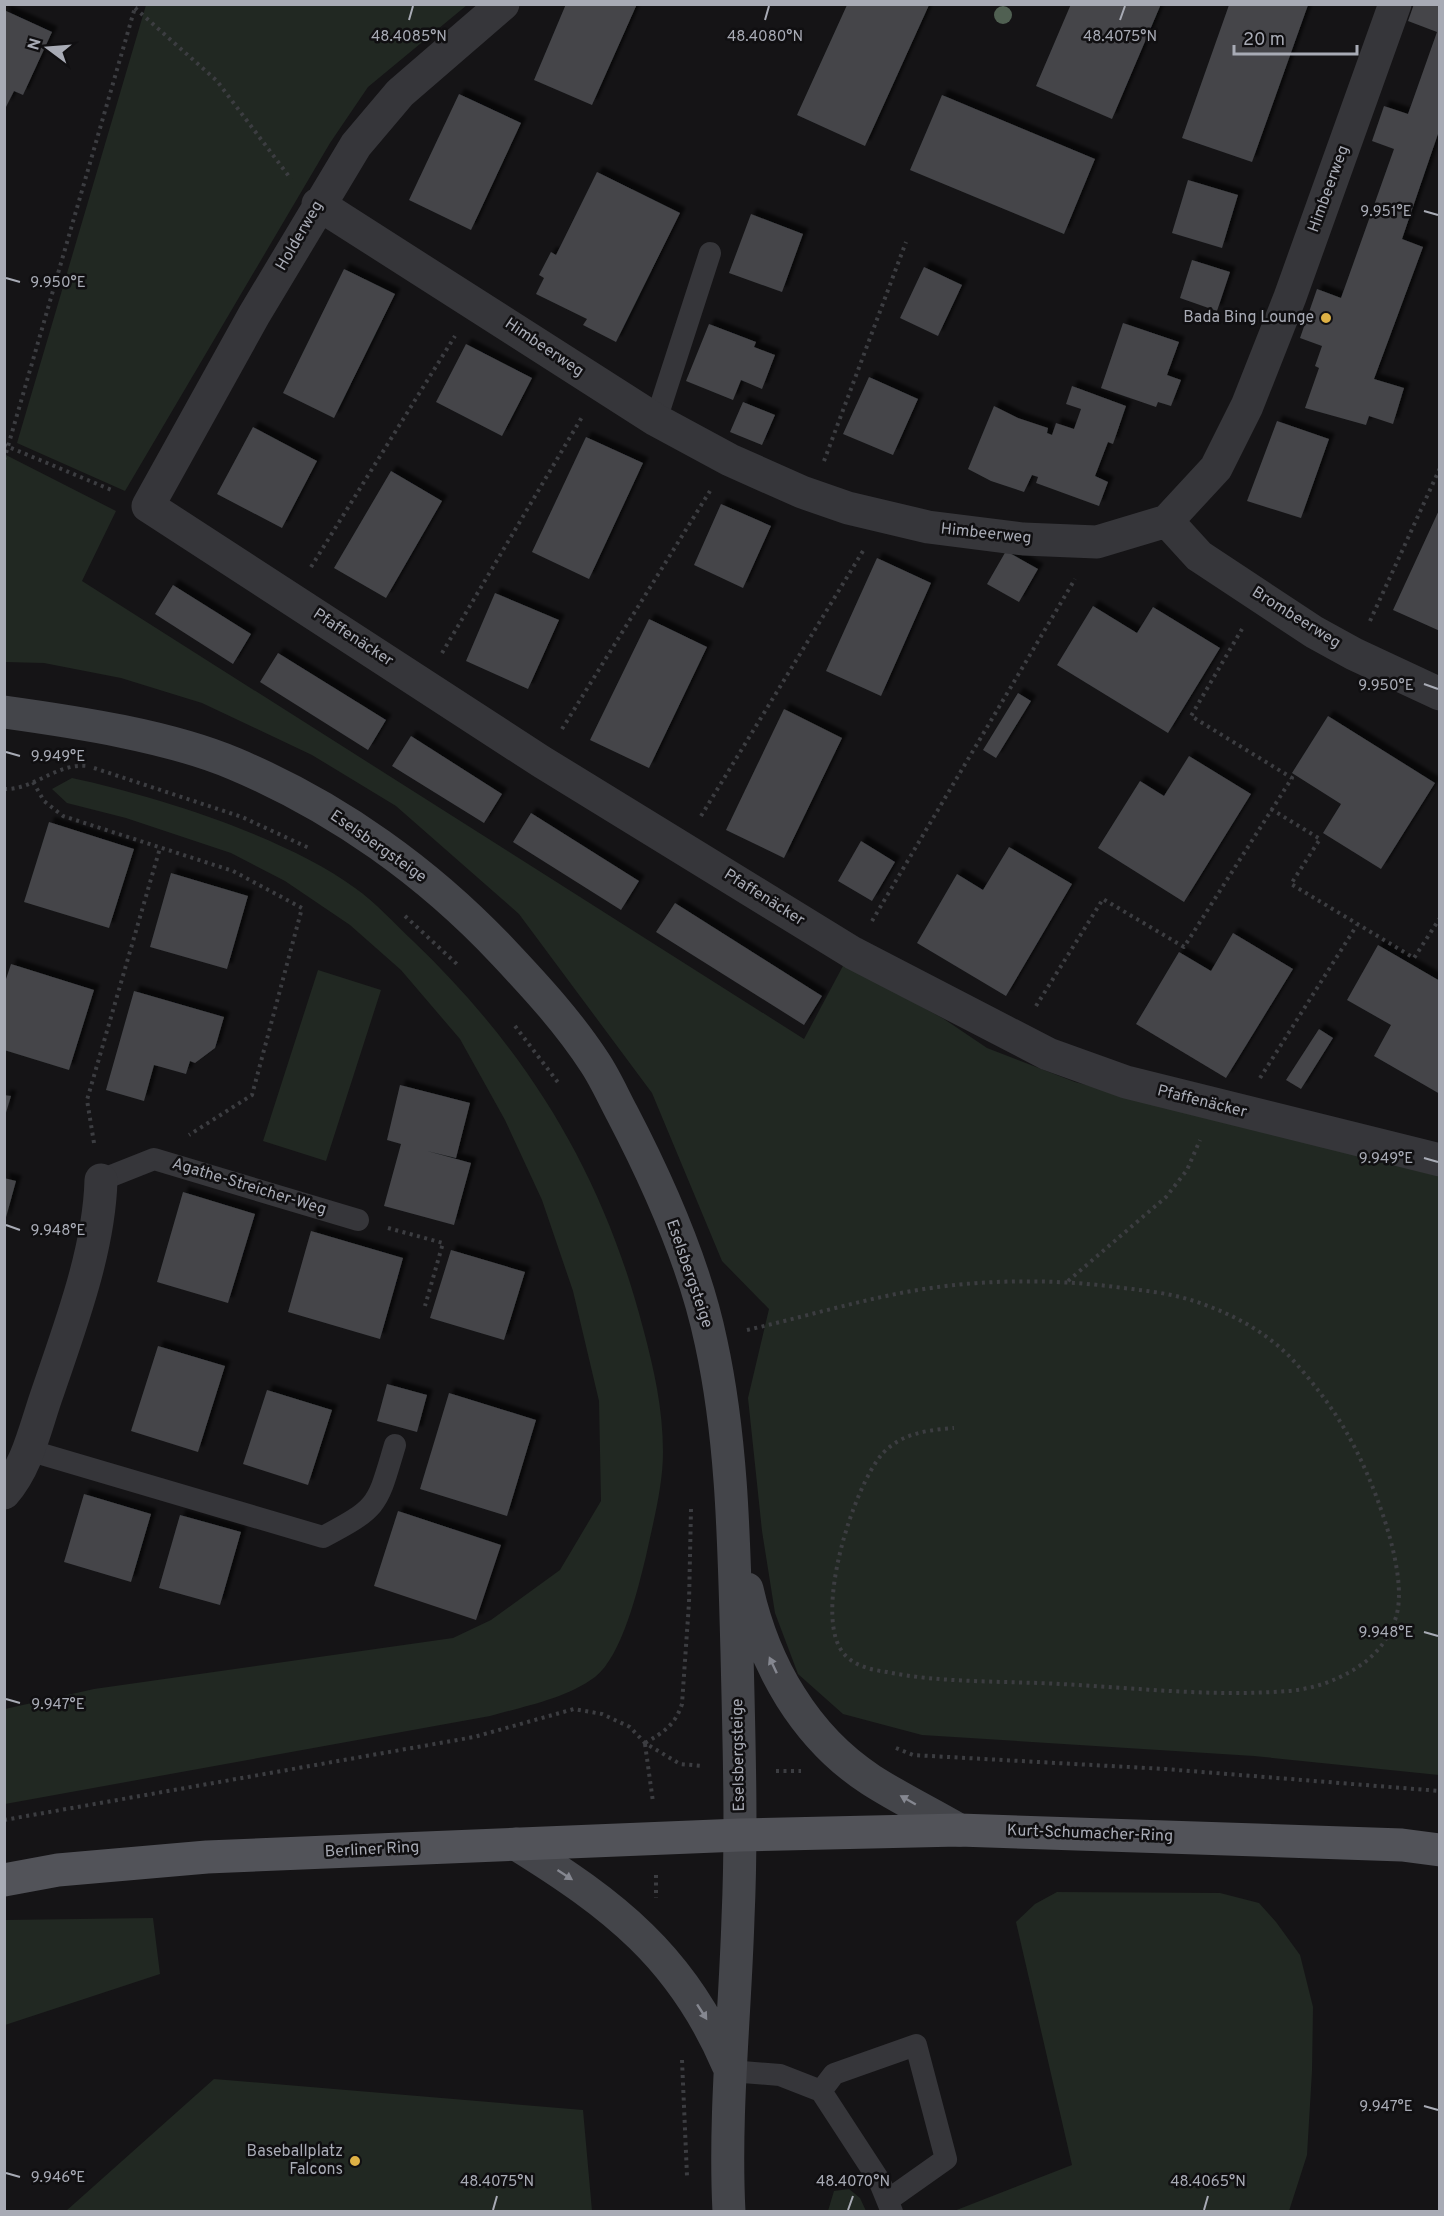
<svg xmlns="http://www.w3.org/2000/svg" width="1444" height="2216" font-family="Overpass,sans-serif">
<defs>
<filter id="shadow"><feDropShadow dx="5.5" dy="-5.5" stdDeviation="1.5" flood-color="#0009"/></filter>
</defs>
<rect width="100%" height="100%" fill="#151416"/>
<!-- green -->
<path fill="#212822" d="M146 5H467L368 87 330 143 125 491 17 443Z
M4 454 116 511 82 581 804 1039 844 964 944 1019 987 1048 1075 1082 1439 1176V1775L1254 1756 922 1735 843 1714 798 1674 775 1613 762 1531 748 1398 769 1309 722 1261 652 1093 519 914 396 806 312 755 202 703 121 678 44 663 5 662Z
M72 778C156 796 286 837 355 888 376 903 394 923 413 941 528 1051 603 1174 643 1328 654 1369 663 1409 663 1452 663 1486 653 1523 646 1556 638 1589 622 1656 595 1677 565 1699 525 1706 490 1716L5 1804V1709L94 1689 453 1638 491 1620 560 1570 601 1501 599 1401 573 1291 542 1200 505 1120 460 1039 401 970 350 925 285 881 231 853 126 818 67 803 52 789Z
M318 970 381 990 326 1161 263 1141Z
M1057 1892 1220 1893 1259 1903 1276 1922 1300 1955 1313 2007 1312 2071 1307 2155 1289 2211H954L1072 2165 1016 1922 1035 1904Z
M153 1918 160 1974 5 2025V1920Z
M214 2079 583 2110 592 2211H66Z
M849 2189 860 2198 866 2211H828L834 2191Z"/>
<!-- building -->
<path fill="#444549" filter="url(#shadow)" d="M566 4H637L592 105 534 80Z
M1071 4H1161L1112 119 1036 86Z
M1414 4H1440V128L1402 239 1423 247 1374 379 1404 388 1393 424 1369 416 1366 425 1305 408 1319 368 1315 366 1322 346 1300 338 1317 289 1341 298 1394 149 1372 141 1384 106 1408 114 1437 32 1408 21Z
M847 5H929L865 146 797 115Z
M1229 5H1308L1252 162 1182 138Z
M4 10 52 32 23 95 14 91 6 107Z
M459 94 521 123 471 230 409 200Z
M942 95 1095 159 1064 234 910 170Z
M597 172 680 213 616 342 583 325 587 319 536 294 544 278 539 275 551 252 556 255Z
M1188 180 1238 195 1222 248 1172 233Z
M751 214 803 234 782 292 729 273Z
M1192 260 1230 272 1217 311 1180 298Z
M924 267 962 285 938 336 900 318Z
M344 269 395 294 334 418 283 393Z
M1123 323 1179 342 1167 375 1181 380 1171 406 1158 402 1156 407 1101 388Z
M709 324 756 342 754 347 775 355 762 389 741 380 733 400 686 381Z
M466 344 532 378 502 436 436 402Z
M869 377 918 399 893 455 843 434Z
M1072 386 1126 406 1113 444 1108 442 1095 476 1108 482 1099 506 1036 483 1038 477 1032 475 1024 492 991 481 968 469 994 406 1018 418 1048 428 1047 433 1052 435 1056 423 1074 429 1081 409 1066 404Z
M743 402 775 415 762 445 730 432Z
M1277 421 1329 439 1301 518 1247 501Z
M253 427 317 461 282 528 217 494Z
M586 437 643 463 589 579 532 552Z
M391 471 442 501 386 598 334 568Z
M721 504 771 526 743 588 694 565Z
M1440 508V631L1393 610Z
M1006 551 1038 569 1019 602 987 584Z
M877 558 931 583 881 696 826 671Z
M173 585 251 634 233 664 155 614Z
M495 593 559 620 528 689 466 661Z
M1093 606 1137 633 1153 607 1220 648 1168 733 1057 665Z
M649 619 707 647 649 768 590 740Z
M278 653 386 720 368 750 260 682Z
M1018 693 1031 701 996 758 983 750Z
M784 709 842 738 784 858 726 830Z
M1328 716 1435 783 1381 869 1323 833 1341 804 1292 773Z
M411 736 502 794 484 823 392 766Z
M1189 756 1251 794 1184 902 1098 848 1140 781 1164 796Z
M531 813 639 881 621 910 513 842Z
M49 822 134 849 109 928 24 902Z
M861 841 895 862 872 901 838 881Z
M1009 847 1072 884 1006 996 917 943 957 874 983 890Z
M171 873 248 896 227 969 150 947Z
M675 903 822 996 804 1025 656 932Z
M1233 933 1293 969 1226 1078 1136 1024 1179 952 1211 971Z
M1378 945 1440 981V1094L1374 1056 1391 1025 1347 1000Z
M11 964 94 990 69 1070 4 1050V985Z
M134 991 224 1017 215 1048 195 1063 190 1061 186 1074 154 1065 144 1101 106 1090Z
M1319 1029 1333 1038 1301 1089 1286 1080Z
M400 1085 470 1103 456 1158 427 1151 471 1163 454 1225 384 1206 401 1144 387 1140Z
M4 1095 11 1096 5 1116H4Z
M4 1178 16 1181 5 1221H4Z
M183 1192 255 1214 228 1303 157 1282Z
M311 1231 403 1258 380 1339 288 1312Z
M451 1250 525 1272 504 1340 430 1318Z
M158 1346 225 1366 198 1452 131 1431Z
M387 1384 427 1395 417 1432 377 1421Z
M267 1390 332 1410 308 1485 243 1464Z
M449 1393 536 1420 507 1516 420 1489Z
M84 1494 151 1514 131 1582 64 1562Z
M398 1511 501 1545 476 1620 374 1586Z
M180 1515 241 1532 220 1605 159 1588Z"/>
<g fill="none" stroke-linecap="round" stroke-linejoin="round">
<!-- path -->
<path stroke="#3c3d41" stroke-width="4" stroke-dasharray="3 4.5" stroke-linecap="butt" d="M135 8 217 81 291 179
M4 445 114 491
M4 460 136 4
M824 461 906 242
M311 567 455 336
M1370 621 1440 468
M442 653 582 417
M562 729 710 491
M94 768 242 817 309 848
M33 782 44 801 63 816 233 871 302 908 252 1095 189 1135
M4 789C34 790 56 763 87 766
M1271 809 1320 839 1291 884 1414 958 1440 918
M701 816 863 551
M405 916 459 966
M872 921 1075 579
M1036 1006 1103 899 1184 947 1292 778 1191 716 1242 629
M515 1026 560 1085
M1260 1078 1357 925
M94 1143 87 1100 160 848
M388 1228 443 1243 425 1306
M1068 1281 1166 1197 1187 1170 1200 1140
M747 1330C795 1319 843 1305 891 1295 962 1280 1037 1278 1108 1286 1137 1290 1167 1292 1194 1301 1230 1313 1264 1330 1291 1358 1312 1381 1333 1408 1348 1435 1371 1475 1410 1572 1396 1617 1386 1648 1366 1665 1338 1678 1323 1685 1304 1690 1287 1691 1213 1697 1136 1688 1061 1684 1007 1681 939 1683 887 1672 873 1670 858 1667 847 1657 809 1624 853 1486 883 1453 902 1433 928 1430 954 1428
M645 1743C664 1732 675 1725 682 1704L689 1603 691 1509
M645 1744 653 1802
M896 1748 913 1755 1165 1769 1440 1791
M776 1771H801
M4 1820 474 1737 574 1709 602 1714 630 1727 645 1743 680 1764 702 1766
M656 1875V1898
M682 2060 687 2176"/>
<!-- lane -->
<path stroke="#36363a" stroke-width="22" d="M656 420 710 253
M101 1180 154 1159 358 1220
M28 1450 323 1537C380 1507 377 1505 395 1445
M730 2071 780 2075 821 2091 879 2180 892 2212
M821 2091 834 2074 916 2045 946 2159 888 2200"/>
<!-- street -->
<path stroke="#36363a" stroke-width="33" d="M503 4 400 93 356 145 254 315 148 506 542 762 853 953 1048 1054 1126 1082 1440 1160
M318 204 656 420 730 460 802 492 848 508 928 527 1023 539 1097 542 1167 521 1216 468 1247 406 1290 297 1395 4
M1167 521 1199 556 1314 632 1354 654 1440 694
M4 1493C27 1467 35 1429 46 1397 69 1329 99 1252 101 1180"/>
<!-- secondary -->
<path stroke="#44454a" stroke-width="33" d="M4 712C76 722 169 736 235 764 337 807 429 873 504 953 537 988 569 1023 595 1063 605 1078 613 1096 622 1113 658 1182 695 1265 711 1342 733 1443 734 1549 737 1653 739 1741 742 1830 738 1918 735 2016 724 2114 729 2212
M747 1589C764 1665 805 1737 871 1780 899 1798 930 1813 959 1830
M516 1844C613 1904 682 1957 728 2065"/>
<!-- primary -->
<path stroke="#525359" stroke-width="33" d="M4 1880 58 1870 207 1857 740 1835 959 1830 1402 1845 1440 1850"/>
</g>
<!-- trees -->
<circle fill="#506052" cx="1003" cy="15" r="9"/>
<!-- one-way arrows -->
<defs><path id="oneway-solid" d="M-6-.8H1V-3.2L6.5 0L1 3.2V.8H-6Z" transform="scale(1.5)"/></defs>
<g fill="#858790">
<use href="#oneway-solid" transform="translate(773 1665) rotate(-115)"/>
<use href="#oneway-solid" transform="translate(908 1800) rotate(-150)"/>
<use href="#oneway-solid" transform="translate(565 1875) rotate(33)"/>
<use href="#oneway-solid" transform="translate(702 2012) rotate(57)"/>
</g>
<!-- ticks -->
<path fill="none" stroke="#a8abb5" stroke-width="2" d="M409 20 413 6M765 20 769 6M1120 20 1125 6M1424 211 1438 215M6 278 20 282M1424 684 1438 689M6 752 20 756M1424 1158 1438 1162M6 1225 20 1230M1424 1632 1438 1636M6 1699 20 1703M1424 2106 1438 2110M6 2173 20 2177M493 2210 497 2196M848 2210 853 2196M1204 2210 1208 2196"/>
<!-- markers -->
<g fill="#deb145" stroke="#100f11" stroke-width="2">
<circle cx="1326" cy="318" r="6"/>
<circle cx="355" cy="2161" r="6"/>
</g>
<g text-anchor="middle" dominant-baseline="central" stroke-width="5" stroke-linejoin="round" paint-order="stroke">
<!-- street labels -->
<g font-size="16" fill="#a8abb5" stroke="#100f11">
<text transform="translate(1329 189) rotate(-70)">Himbeerweg</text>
<text transform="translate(300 236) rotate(-60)">Holderweg</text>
<text transform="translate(544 348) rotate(34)">Himbeerweg</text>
<text transform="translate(986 534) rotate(6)">Himbeerweg</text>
<text transform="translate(1296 618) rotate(32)">Brombeerweg</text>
<text transform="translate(353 638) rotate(33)">Pfaffenäcker</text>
<text transform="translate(378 847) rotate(35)">Eselsbergsteige</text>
<text transform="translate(764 898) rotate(32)">Pfaffenäcker</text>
<text transform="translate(1202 1102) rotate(14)">Pfaffenäcker</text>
<text transform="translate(249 1187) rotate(17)">Agathe-Streicher-Weg</text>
<text transform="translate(689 1274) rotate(71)">Eselsbergsteige</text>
<text transform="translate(739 1755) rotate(-91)">Eselsbergsteige</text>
<text transform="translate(1090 1834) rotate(2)">Kurt-Schumacher-Ring</text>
<text transform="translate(372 1850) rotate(-3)">Berliner Ring</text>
</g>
<!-- poi labels -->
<g font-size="16" fill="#a8abb5" stroke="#100f11" text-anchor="end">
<text x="1314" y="318">Bada Bing Lounge</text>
<text x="343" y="2152">Baseballplatz<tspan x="343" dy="18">Falcons</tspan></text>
</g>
</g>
<g font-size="15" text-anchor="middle" fill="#a8abb5" stroke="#100f11" stroke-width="5" stroke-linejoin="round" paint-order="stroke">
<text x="409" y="41">48.4085°N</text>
<text x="765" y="41">48.4080°N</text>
<text x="1120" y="41">48.4075°N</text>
<text x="1386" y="216">9.951°E</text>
<text x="58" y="287">9.950°E</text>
<text x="1386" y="690">9.950°E</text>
<text x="58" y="761">9.949°E</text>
<text x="1386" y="1163">9.949°E</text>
<text x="58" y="1235">9.948°E</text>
<text x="1386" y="1637">9.948°E</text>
<text x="58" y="1709">9.947°E</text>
<text x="1386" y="2111">9.947°E</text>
<text x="58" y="2182">9.946°E</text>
<text x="497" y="2186">48.4075°N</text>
<text x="853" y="2186">48.4070°N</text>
<text x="1208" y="2186">48.4065°N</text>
</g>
<!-- border -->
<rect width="1444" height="2216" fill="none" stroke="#a8abb5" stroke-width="12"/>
<!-- north arrow -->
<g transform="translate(48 48) rotate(286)" stroke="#100f11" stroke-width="4.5" paint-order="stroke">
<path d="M0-4.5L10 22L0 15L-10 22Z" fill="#a8abb5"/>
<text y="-9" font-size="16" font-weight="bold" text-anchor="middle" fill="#a8abb5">N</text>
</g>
<!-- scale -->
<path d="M1234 45v9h123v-9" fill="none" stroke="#a8abb5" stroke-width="3"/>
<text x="1243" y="45" font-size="18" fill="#a8abb5" stroke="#100f11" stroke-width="4.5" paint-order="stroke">20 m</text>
</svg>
